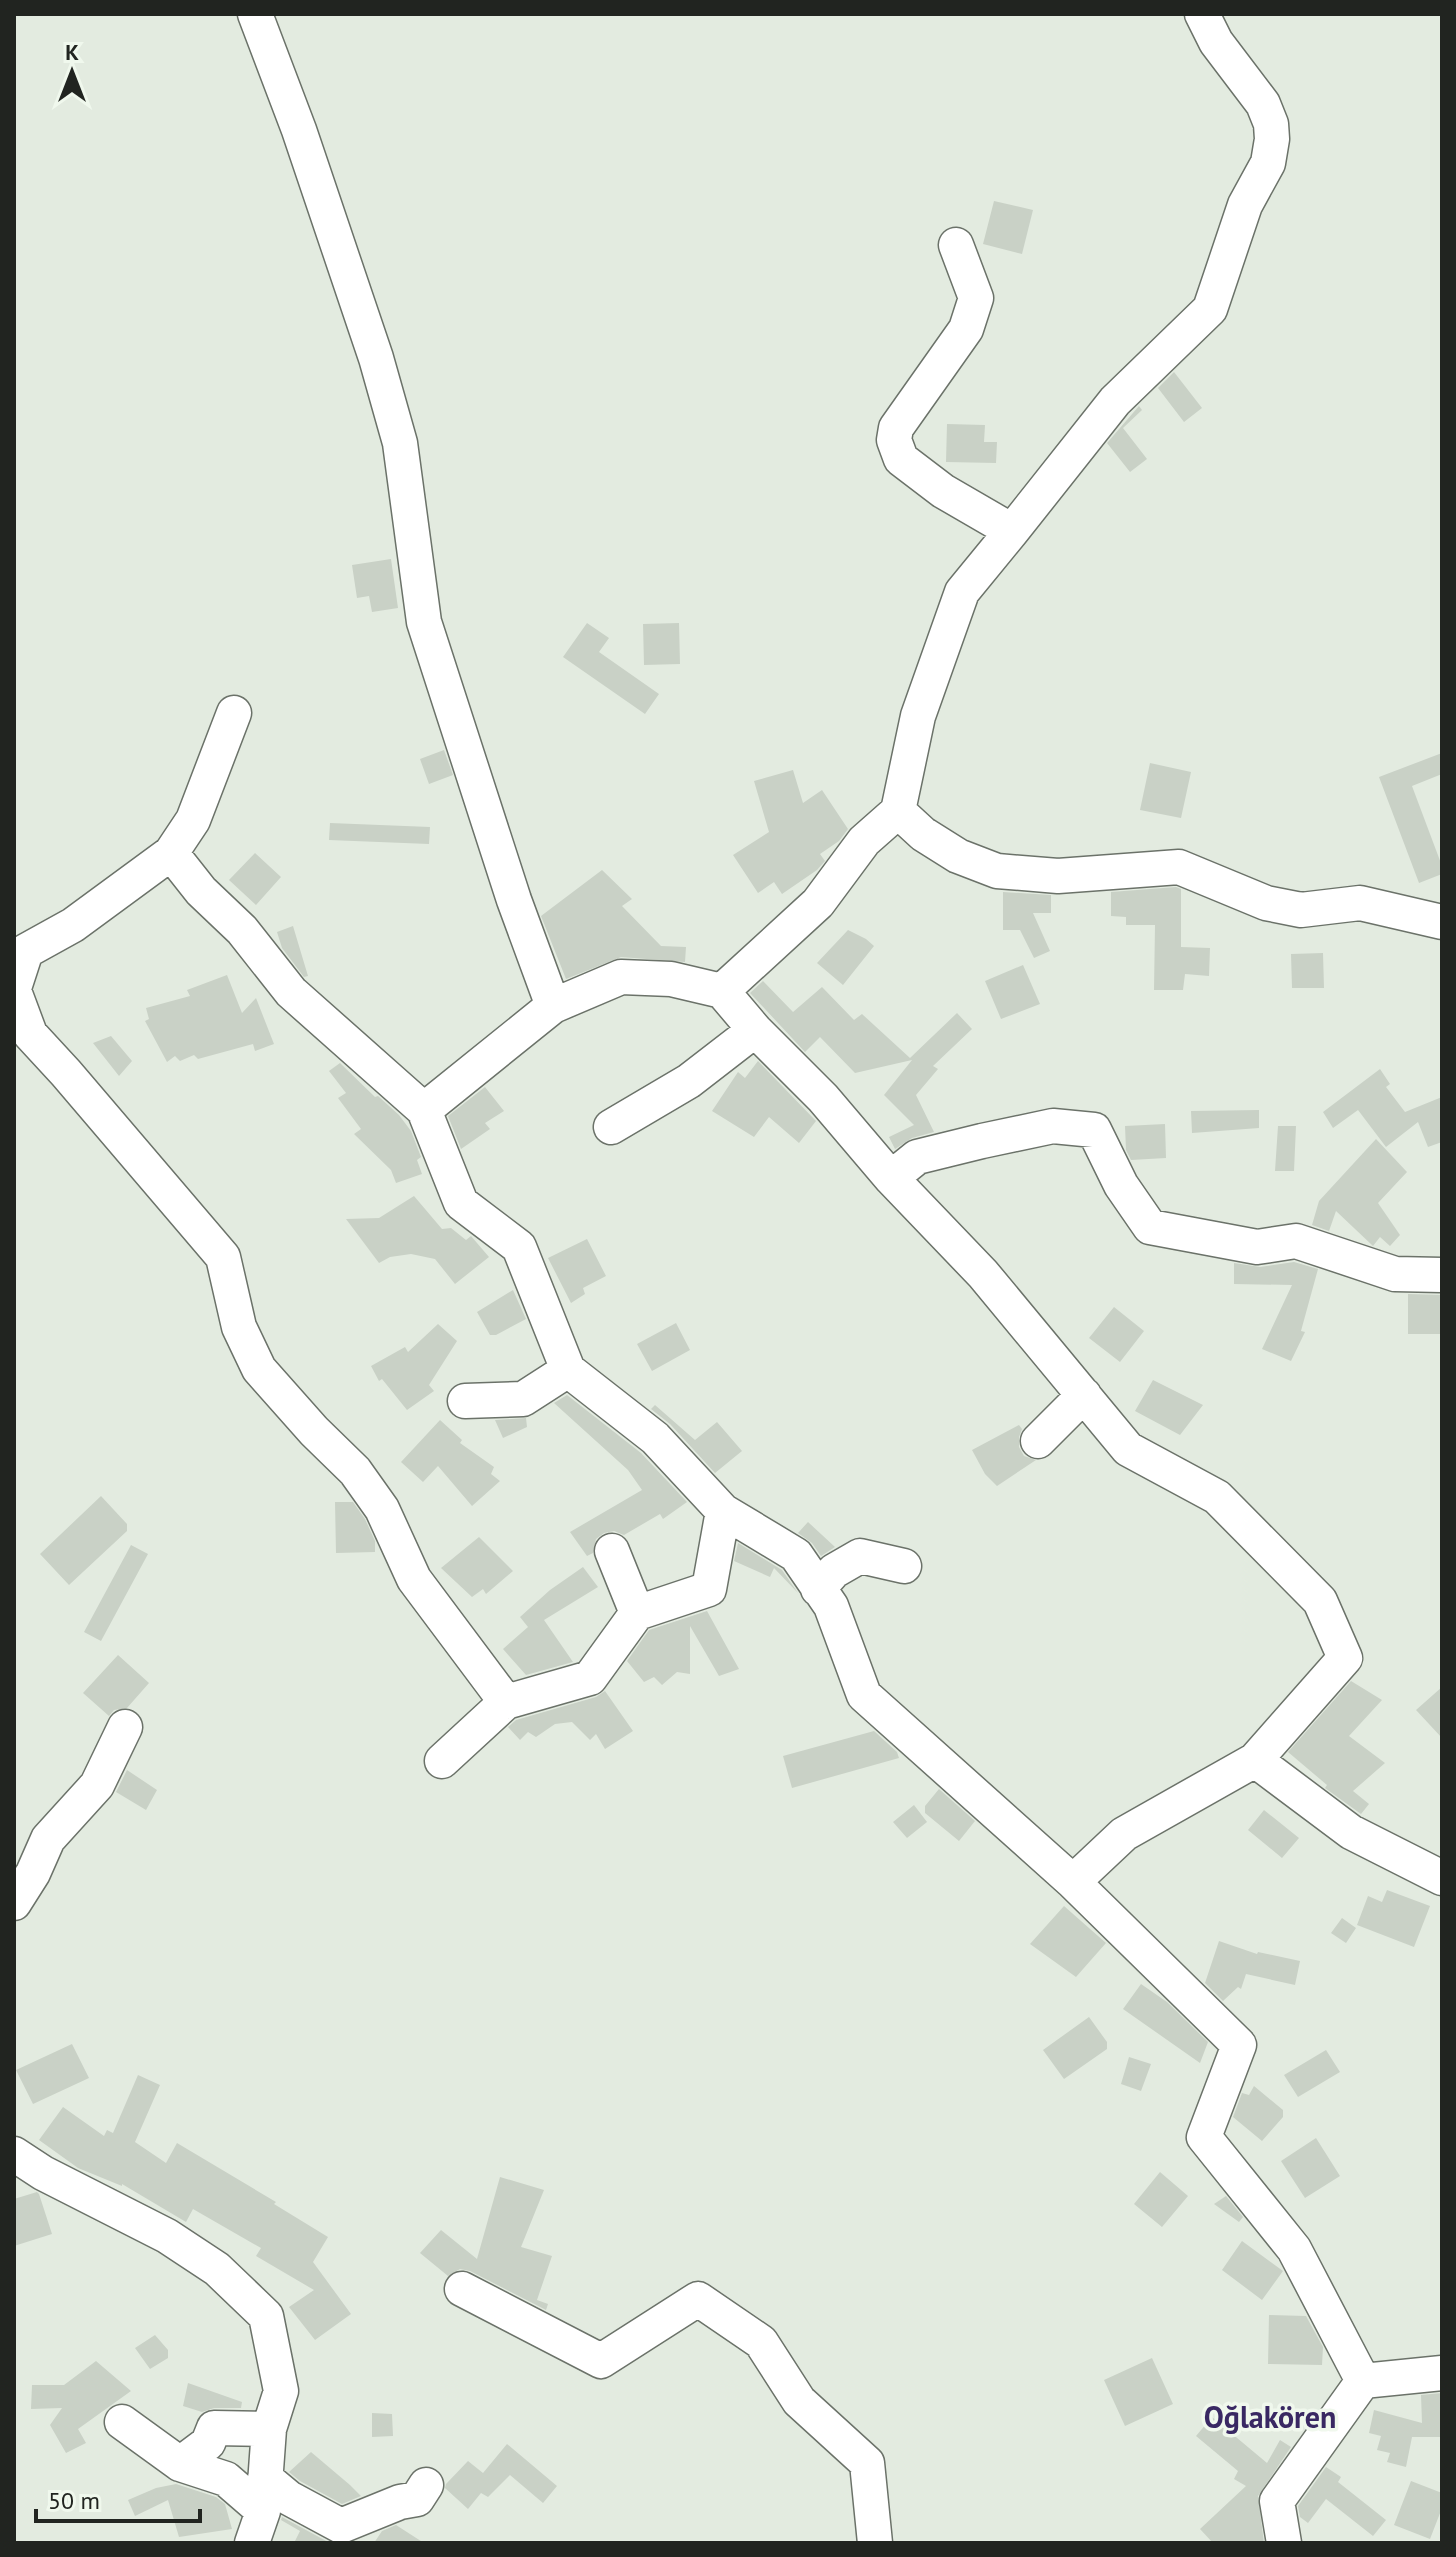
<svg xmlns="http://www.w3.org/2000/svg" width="1456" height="2557" font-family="'PT Sans',sans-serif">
<rect width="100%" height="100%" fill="#e3ebe0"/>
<!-- building -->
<path fill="#c9d1c6" d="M994 201 1033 210 1022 254 983 244Z
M1174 372 1202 408 1184 422 1158 388Z
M1139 406 1142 410 1123 428 1147 459 1130 472 1107 443Z
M947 424 985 425 984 442H997L996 463 946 462Z
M391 559 398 608 372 612 369 596 357 598 352 565Z
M587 623 609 638 599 652 659 694 645 714 563 657Z
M679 623 680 664 644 665 643 624Z
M444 750 453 775 429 784 420 759Z
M1442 753V774L1412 786 1442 866V874L1419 883 1379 777Z
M1150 763 1191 772 1181 818 1140 810Z
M793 770 803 803 822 790 848 829 839 841 820 854 825 861 817 870 782 894 774 882 758 893 733 855 769 832 754 781Z
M330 823 430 827 429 844 329 840Z
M255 853 281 877 256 905 229 880Z
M602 870 632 899 622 906 661 946 686 947 685 962 621 957 566 979 541 916Z
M1176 887 1181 889V947L1210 948 1209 976 1185 974 1183 990H1154L1155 925H1126V917L1111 916V892Z
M1003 892 1051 895V913H1033L1050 951 1034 958 1020 930H1003Z
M293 926 308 976 304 977 282 948 277 932Z
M848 930 866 939 874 946 843 985 817 963Z
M1323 953 1324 988H1292L1291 954Z
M1023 965 1040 1004 1001 1019 985 981Z
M227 975 242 1013 256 998 274 1044 255 1051 253 1044 198 1059 194 1055 180 1061 175 1056 167 1062 145 1021 149 1019 146 1008 190 996 187 990Z
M763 981 793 1012 822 987 854 1020 862 1014 910 1058 957 1013 972 1029 933 1066 938 1069 916 1095 934 1132 912 1138 895 1149 889 1137 914 1125 884 1095 912 1060 855 1073 820 1037 805 1052 750 993Z
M111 1036 132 1061 119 1076 93 1043Z
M758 1061 816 1121 799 1143 769 1117 754 1137 712 1111 738 1072 745 1078Z
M340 1063 375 1097 378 1096 399 1115 411 1131 421 1157 417 1160 422 1174 396 1183 391 1170 354 1134 361 1129 338 1098 346 1093 329 1071Z
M1380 1069 1390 1084 1386 1087 1405 1112 1442 1097V1142L1428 1147 1418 1122 1386 1147 1358 1110 1333 1128 1323 1112Z
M485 1087 504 1111 485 1123 490 1129 461 1149 448 1116Z
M1259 1110V1128L1192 1133 1191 1111Z
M1165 1124 1166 1158 1131 1160 1126 1150 1125 1126Z
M1278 1126H1296L1294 1171H1275Z
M1376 1139 1407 1172 1378 1203 1400 1235 1390 1246 1380 1237 1373 1246 1336 1211 1329 1231 1312 1225 1319 1201Z
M414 1196 442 1229 451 1228 466 1240 471 1236 489 1257 455 1284 435 1259 411 1254 390 1257 379 1263 346 1219 379 1218Z
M587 1239 606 1276 583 1288 585 1294 571 1303 548 1258Z
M1294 1262 1318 1269 1301 1331 1305 1332 1291 1361 1262 1349 1292 1285 1234 1284V1263L1260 1267Z
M513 1290 526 1319 496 1335H490L477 1312Z
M1408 1294 1442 1295V1334H1408Z
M1114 1307 1144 1331 1120 1362 1089 1338Z
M676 1323 690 1350 652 1371 637 1344Z
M438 1324 457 1341 429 1385 434 1391 407 1410 382 1379 379 1381 371 1366 405 1347 408 1352Z
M1153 1380 1203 1405 1180 1435 1135 1411Z
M567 1395 641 1453 687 1502 663 1519 660 1514 624 1535 614 1531 604 1533 596 1539 593 1553 587 1556 570 1532 642 1490 628 1470 554 1403Z
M655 1405 695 1440 717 1422 742 1451 715 1473 670 1424 651 1409Z
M526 1418 527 1427 503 1438 495 1420Z
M440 1420 462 1440 460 1443 494 1467 491 1474 500 1481 472 1506 438 1466 423 1482 401 1462Z
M1019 1425 1022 1429 1019 1437V1447L1024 1456 1036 1460 997 1486 985 1474 972 1450Z
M101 1496 127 1524V1531L69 1585 40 1554Z
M335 1502H353L365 1519 375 1541V1552L336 1553Z
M808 1522 835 1547 821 1556 812 1543 798 1533Z
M479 1537 513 1571 486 1594 483 1589 472 1597 441 1568Z
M738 1543 782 1570 798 1593 774 1568 770 1577 734 1561Z
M131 1545 148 1554 101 1641 84 1632Z
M583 1567 598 1587 544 1620 573 1662 526 1675 503 1649 528 1627 520 1617 550 1590Z
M707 1611 739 1669 719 1676 690 1626V1674L677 1672 662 1685 654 1677 644 1682 627 1661 649 1630Z
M118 1655 149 1683 127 1708 114 1710 109 1716 83 1693Z
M1351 1681 1382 1700 1349 1736 1385 1763 1353 1791 1369 1804 1361 1814 1325 1788 1327 1785 1288 1752Z
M1442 1687V1738L1416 1710Z
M605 1691 633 1731 605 1749 596 1734 590 1740 572 1722 555 1724 536 1737 528 1732 520 1740 508 1727 516 1720 596 1697Z
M874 1731 897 1752 899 1758 792 1788 783 1756Z
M127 1770 157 1790 146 1810 116 1792Z
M939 1789 975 1821 959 1841 925 1813V1806Z
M914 1805 927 1822 907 1838 893 1822Z
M1264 1810 1299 1838 1282 1858 1248 1830Z
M1387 1890 1430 1906 1414 1947 1357 1925 1368 1896 1382 1902Z
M1064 1906 1106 1943 1076 1977 1030 1944Z
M1342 1918 1356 1928 1346 1943 1331 1933Z
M1219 1941 1257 1954 1258 1952 1300 1961 1295 1985 1246 1974 1241 1989 1238 1987 1223 2001 1205 1983Z
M1141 1984 1167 2002 1208 2042 1200 2063 1123 2009Z
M1089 2017 1107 2042V2049L1064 2079 1043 2050Z
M72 2044 89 2078 33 2104 16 2070Z
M1326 2050 1340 2072 1298 2097 1284 2075Z
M1129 2057 1151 2064 1141 2091 1121 2084Z
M138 2075 160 2085 135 2142 166 2163 177 2143 276 2202 274 2204 328 2237 313 2262 351 2314 315 2340 289 2307 314 2290 256 2256 261 2248 193 2209 186 2222 122 2184V2186L78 2168 39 2140 63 2107 104 2136 107 2130 113 2133Z
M1254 2086 1283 2110V2117L1262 2141 1233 2117 1242 2093 1249 2095Z
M1316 2138 1340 2176 1305 2198 1281 2161Z
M1160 2172 1188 2196 1162 2227 1134 2204Z
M500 2177 544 2190 521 2247 552 2256 537 2300 548 2304 546 2310 470 2271 460 2269 448 2276 420 2253 441 2230 477 2259Z
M37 2192 39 2194 52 2234 14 2246V2199Z
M1226 2196 1243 2217 1239 2222 1214 2204Z
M1242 2241 1283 2271 1262 2300 1222 2270Z
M1269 2315 1306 2316 1323 2347 1322 2365 1268 2364Z
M155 2335 168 2350V2358L150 2369 135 2348Z
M1152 2358 1173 2404 1125 2426 1104 2380Z
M96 2361 131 2391 78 2429 86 2443 66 2453 50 2425 62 2408 31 2409 32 2385H64Z
M188 2383 242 2402 241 2408H214L202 2412 183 2406Z
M1442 2393V2437H1412L1406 2467 1387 2462 1390 2453 1377 2450 1381 2436 1369 2433 1374 2410 1422 2423 1421 2395Z
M372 2413 392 2414 393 2436 372 2437Z
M1212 2417 1267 2463 1280 2440 1291 2447 1258 2496 1264 2543H1213L1200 2529 1246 2486 1234 2479 1238 2471 1196 2436Z
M507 2444 557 2486 543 2503 510 2475 488 2497 481 2493 468 2509 445 2488 446 2484 468 2461 483 2473Z
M311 2452 350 2485 361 2496 342 2504 300 2481 289 2472Z
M1326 2467 1341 2477 1338 2482 1386 2520 1373 2536 1326 2499 1308 2523 1300 2517 1298 2506Z
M1411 2481 1442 2493V2508L1430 2539 1394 2525Z
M176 2484 216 2497 225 2504 232 2529 179 2537 168 2500 135 2516 128 2500 156 2488Z
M282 2517 330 2543H294L300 2531 281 2520Z
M396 2525 424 2543H374L382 2531Z"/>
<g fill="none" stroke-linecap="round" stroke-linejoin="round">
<defs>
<path id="minor" d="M255 14 299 130 376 358 400 443 424 622 514 900 553 1006 621 977 671 979 722 991 755 1030 823 1098 891 1178 983 1274 1128 1449 1217 1497 1320 1601 1345 1658 1255 1760
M1012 531 1115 401 1210 309 1245 205 1268 163 1272 139 1271 124 1263 104 1216 42 1202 14
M898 811 923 834 958 856 997 871 1058 876 1179 867 1266 903 1301 910 1360 903 1442 922
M171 853 201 891 242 930 291 992 424 1110
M14 988 26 951 73 925 171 853 193 820 234 713
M14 991 30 1034 66 1073 223 1257 239 1327 259 1369 314 1431 355 1471 382 1509 414 1579 506 1702
M722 991 818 903 864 841 898 811 918 716 962 592 1012 531 943 491 901 459 894 440 896 428 966 329 976 298 956 245
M553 1006 424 1110 461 1203 519 1247 568 1370 655 1438 723 1511 796 1555 831 1606 864 1695 1073 1882
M611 1127 689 1081 755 1030
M891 1178 917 1157 982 1141 1053 1126 1094 1130 1121 1185 1150 1227 1257 1247 1296 1241 1395 1274 1442 1275
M465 1401 523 1399 568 1370
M1038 1441 1084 1395
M612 1551 637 1613
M818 1589 834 1571 860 1556 904 1566
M442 1761 506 1702 590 1678 637 1613 709 1589 723 1511
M14 1903 33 1873 48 1839 97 1785 125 1727
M14 2154 43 2173 167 2236 217 2269 266 2316 281 2391 269 2429 263 2511 252 2543
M462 2289 601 2361 698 2299 761 2342 799 2401 867 2463 875 2543
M1363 2381 1442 2373
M122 2422 180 2464 226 2479 263 2511
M180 2464 208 2443 214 2428 269 2429
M265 2478 289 2498 341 2526 400 2502 417 2499 426 2485
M1284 2543 1277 2501 1363 2381 1294 2249 1204 2137 1239 2045 1073 1882 1124 1834 1255 1760 1351 1832 1442 1878"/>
</defs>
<!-- minor casing -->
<use href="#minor" stroke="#6b7269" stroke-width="37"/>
<!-- minor -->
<use href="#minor" stroke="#fff" stroke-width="34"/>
</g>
<g text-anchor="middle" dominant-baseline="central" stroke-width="7" stroke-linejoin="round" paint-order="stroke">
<!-- quarter labels -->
<g font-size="30" font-weight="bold" fill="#392863" stroke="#f0f8ed">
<text x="1270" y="2416">Oğlakören</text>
</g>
</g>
<!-- border -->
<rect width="1456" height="2557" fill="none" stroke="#212420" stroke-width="32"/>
<!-- north arrow -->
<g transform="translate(72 72)" stroke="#f0f8ed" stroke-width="6" paint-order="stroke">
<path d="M0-6L14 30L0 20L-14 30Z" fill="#212420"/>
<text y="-12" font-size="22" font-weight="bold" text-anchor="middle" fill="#212420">K</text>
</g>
<!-- scale -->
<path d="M36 2509v12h164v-12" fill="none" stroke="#212420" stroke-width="4"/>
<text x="48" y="2509" font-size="24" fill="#212420" stroke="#f0f8ed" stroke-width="6" paint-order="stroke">50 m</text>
</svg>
